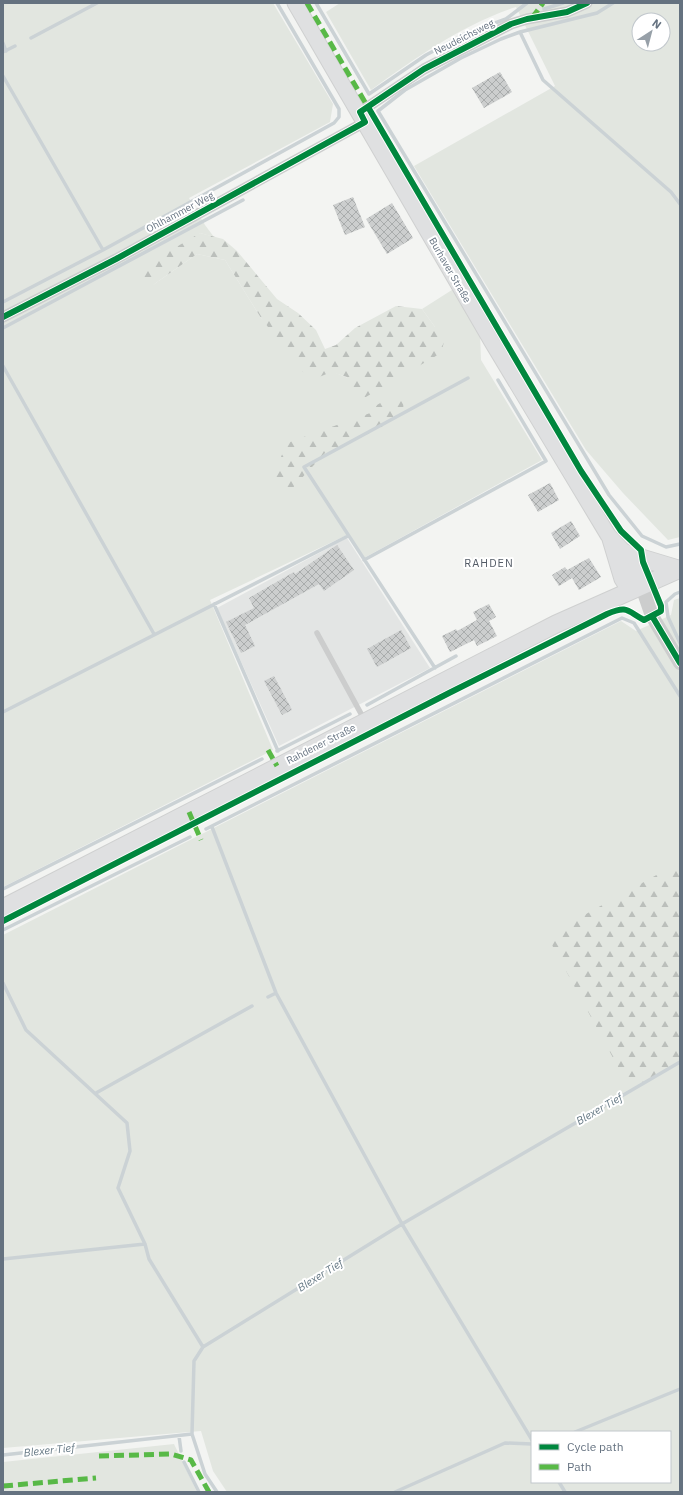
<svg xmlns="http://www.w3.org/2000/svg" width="683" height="1495" font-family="'IBM Plex Sans',sans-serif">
<defs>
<pattern id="forest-firs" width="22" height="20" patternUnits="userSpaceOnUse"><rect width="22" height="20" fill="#e2e6e0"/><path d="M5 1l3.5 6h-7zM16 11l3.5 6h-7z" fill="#bbbfbb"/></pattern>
<pattern id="building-cross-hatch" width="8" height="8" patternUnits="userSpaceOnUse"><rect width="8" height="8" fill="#cccece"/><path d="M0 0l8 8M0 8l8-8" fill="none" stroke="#a9acac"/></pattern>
</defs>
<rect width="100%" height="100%" fill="#f3f4f2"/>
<!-- built -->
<path fill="#e3e5e4" d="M347 538 430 668 279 746 217 608Z"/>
<!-- grass -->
<path fill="#e2e6e0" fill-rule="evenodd" d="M3 3H273L333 104 330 122 189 198 205 225 214 237 200 233 153 285 197 254 225 260 261 318 331 371 348 378 435 327 422 309 455 288 480 333 481 360 542 460 364 558 349 534 210 600 273 750 3 887Z
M340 3H680V537L668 540 623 493 586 450 414 166 555 86 516 7C462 25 417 57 371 90L326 12ZM639 20H663V44H639Z
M680 598V1492H227L213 1471 201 1431 3 1448V935L621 621 636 631 671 615 674 600ZM532 1432H670V1482H532Z
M174 1444 197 1492H3V1462Z"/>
<!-- forest -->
<path fill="url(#forest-firs)" d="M200 233 223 239 237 251 277 299 298 313 316 330 325 349 336 345 355 328 396 306 422 309 435 327 444 342 441 353 359 401 345 386 347 377 331 372 310 381 261 318 225 260 197 254 153 285 141 278 156 259Z
M390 397 404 399 403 410 381 428 325 453 287 494 273 484 277 466 287 443 373 412 377 405Z
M680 862V1061L637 1086 625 1080 552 945 548 935Z"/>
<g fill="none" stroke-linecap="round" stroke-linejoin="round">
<!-- stream -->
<path stroke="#cbd2d5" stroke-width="3.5" d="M316 3 369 94 426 55 465 34 506 19 527 3
M613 3 597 13 520 32 501 39 461 58 405 90 378 111 609 495 642 536 666 547 680 544
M544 9 563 3
M520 32 543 80 671 192 680 204
M31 38 97 3
M3 43 6 51
M3 52 15 46
M3 76 103 250
M3 302 103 250 334 123 339 117V109L277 3
M3 328 243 200
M3 366 154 634
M364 560 546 461 498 380
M680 592 675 594 666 602 668 617 680 643
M214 604 278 751
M435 668 304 467 468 378
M367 705 456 656
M3 712 348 536
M277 751 350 714
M212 827 276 993 402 1224 532 1440
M206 829 622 618 634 623 680 696
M3 889 262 759
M3 930 190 837
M3 983 26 1030 127 1123 130 1151 118 1188 145 1244 149 1259 203 1347
M268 997 276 993
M96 1093 252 1006
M3 1259 145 1244
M575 1432 680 1389
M192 1434 205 1474 217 1492
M179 1436 181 1451
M3 1455 192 1434 194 1361 203 1347 402 1224 680 1062
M184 1462 199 1492
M559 1482 565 1492
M395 1492 505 1443 532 1444"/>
</g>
<!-- building -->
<path fill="url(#building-cross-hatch)" d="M500 72 512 92 484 108 472 88Z
M353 197 365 227 345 235 333 205Z
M392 203 413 238 387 254 366 219Z
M550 483 559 500 538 512 528 495Z
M571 521 580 536 560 549 551 533Z
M337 545 354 570 324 591 319 584 245 625 255 646 241 653 226 622 254 608 249 598 294 572 295 574Z
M589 558 601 577 579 590 572 578 559 586 552 575 565 567 567 570Z
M489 604 496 617 489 621 497 636 477 646 474 640 450 652 442 636 456 629 457 631 477 620 473 612Z
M401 630 411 648 377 667 367 649Z
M274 676 292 710 282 715 264 681Z"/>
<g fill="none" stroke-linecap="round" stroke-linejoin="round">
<defs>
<path id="secondary" d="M295 3 492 342 608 535 625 553 641 584
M610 539 622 579 629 590"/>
<path id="primary" d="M625 553 678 569
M3 908 556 624 680 569"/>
</defs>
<!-- secondary casing -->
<use href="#secondary" stroke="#cfd0d0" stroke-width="17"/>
<!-- primary casing -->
<use href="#primary" stroke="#cfd0d0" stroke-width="19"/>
<!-- service -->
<path stroke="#cccdcd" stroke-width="5.5" d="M317 633 365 721"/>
<!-- minor -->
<path stroke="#cccdcd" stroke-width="11" d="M360 112 424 69 511 24 527 19 567 12 587 3
M3 317 116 259 365 122"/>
<!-- tertiary -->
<path stroke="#cccdcd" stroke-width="14" d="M641 584 652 616 680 663"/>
<!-- secondary -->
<use href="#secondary" stroke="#dfe0e1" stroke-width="15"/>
<!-- primary -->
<use href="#primary" stroke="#dfe0e1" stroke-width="17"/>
<!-- quiet -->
<path stroke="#58b947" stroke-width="5" stroke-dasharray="10 5" stroke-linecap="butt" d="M307 3 369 109
M532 18 543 3
M268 750 277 766
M189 812 201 840
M99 1456 171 1454 191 1460 209 1492
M3 1486 96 1478"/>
<defs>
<path id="cycleway" d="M3 317 116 259 365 122 360 112 424 69 511 24 527 19 567 12 587 3
M652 616 680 663
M3 921 451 692 607 614C628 605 627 611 644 620L661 611V606L643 562 641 550 621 531 581 471 368 107"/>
</defs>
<!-- cycleway casing -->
<use href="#cycleway" stroke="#fff" stroke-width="8"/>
<!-- cycleway -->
<use href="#cycleway" stroke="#00873e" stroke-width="6"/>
</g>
<g text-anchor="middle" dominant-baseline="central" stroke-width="4" stroke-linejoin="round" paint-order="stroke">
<!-- street labels -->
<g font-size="10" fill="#657280" stroke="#fff">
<text transform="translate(464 37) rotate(-27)">Neudeichsweg</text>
<text transform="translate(180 212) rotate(-28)">Ohlhammer Weg</text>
<text transform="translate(450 270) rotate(60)">Burhaver Straße</text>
<text transform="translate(321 744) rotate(-27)">Rahdener Straße</text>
</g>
<!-- neighbourhood labels -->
<g font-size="11" letter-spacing="1" fill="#535b66" stroke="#fff">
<text x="489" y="563">RAHDEN</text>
</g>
<!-- water labels -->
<g font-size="11" font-style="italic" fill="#667985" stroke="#fff">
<text transform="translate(599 1109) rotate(-30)">Blexer Tief</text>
<text transform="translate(320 1275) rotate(-32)">Blexer Tief</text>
<text transform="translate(49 1450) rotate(-6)">Blexer Tief</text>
</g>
</g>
<!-- border -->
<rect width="683" height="1495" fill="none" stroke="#657280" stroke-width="8"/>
<!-- legend -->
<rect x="531" y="1431" width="140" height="52" fill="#ffffff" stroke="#c1c7cc"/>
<rect x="539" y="1444" width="20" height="6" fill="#00873e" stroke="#c1c7cc"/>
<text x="567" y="1451" font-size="12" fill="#657280">Cycle path</text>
<rect x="539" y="1464" width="20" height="6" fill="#58b947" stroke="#c1c7cc"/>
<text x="567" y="1471" font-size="12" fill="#657280">Path</text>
<!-- north arrow -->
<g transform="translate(651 32) rotate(36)"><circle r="19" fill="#ffffff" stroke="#c1c7cc"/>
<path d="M0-3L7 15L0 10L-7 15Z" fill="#97a0a8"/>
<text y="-6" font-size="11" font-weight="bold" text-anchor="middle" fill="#657280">N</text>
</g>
</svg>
